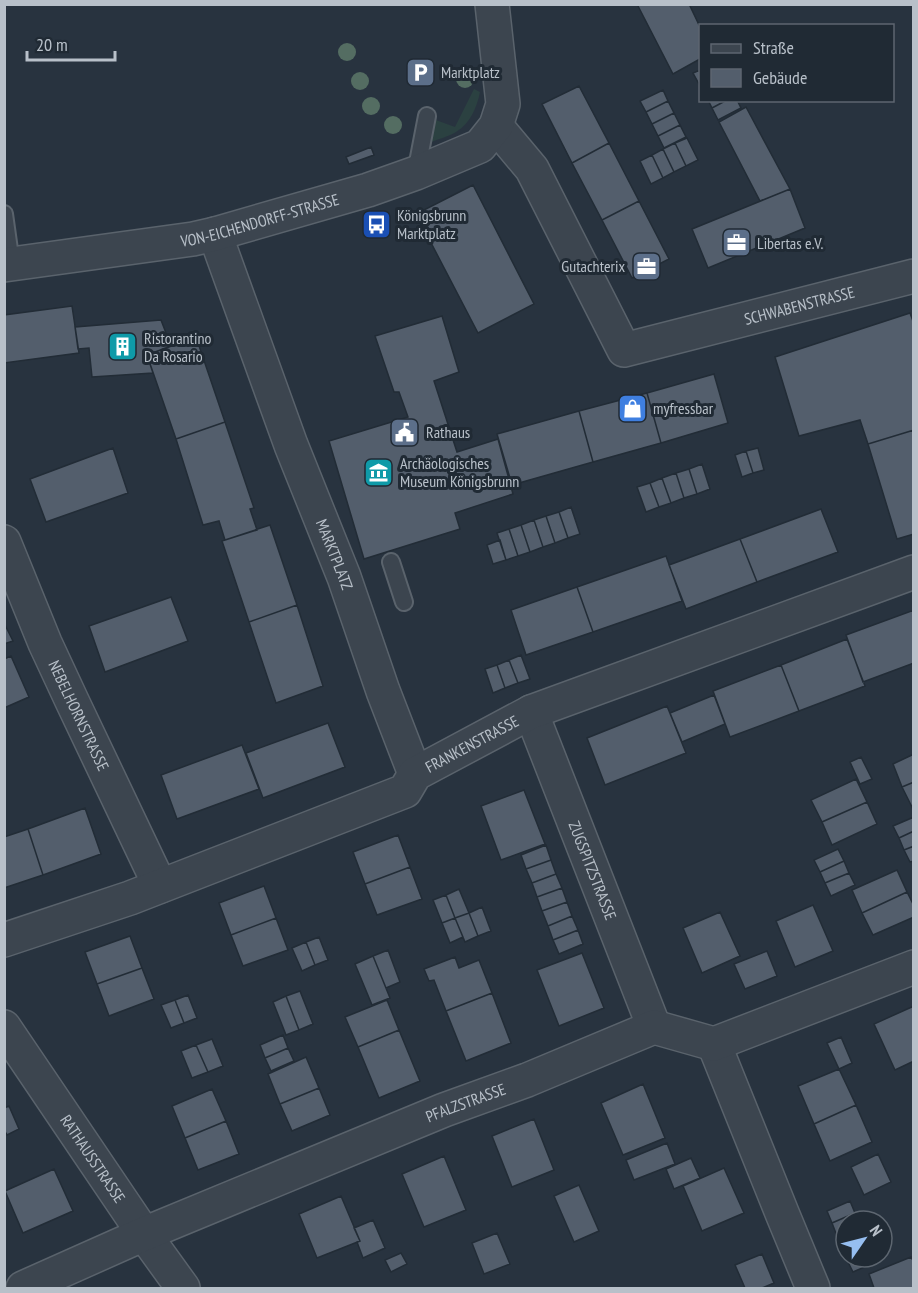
<svg xmlns="http://www.w3.org/2000/svg" width="918" height="1293" font-family="'PT Sans Narrow',sans-serif">
<rect width="100%" height="100%" fill="#28333f"/>
<!-- green -->
<path fill="#2b4141" d="M474 89 480 92C477 107 470 124 456 132 448 137 438 139 429 143L433 119 455 127Z"/>
<!-- building -->
<path fill="#535e6c" stroke="#222c36" stroke-width="1.5" d="M637 4H689L700 27V59L673 74Z
M700 70V84H699L693 73Z
M579 86 609 143 572 163 542 104Z
M663 90 668 101 646 112 640 101Z
M708 100H727L712 108Z
M727 100H737L741 108 718 120 712 108Z
M668 101 674 113 652 124 646 112Z
M746 107 790 189 760 201 719 122Z
M674 113 680 125 658 136 652 124Z
M680 125 686 137 664 148 658 136Z
M687 138 698 160 686 166 675 143Z
M609 143 639 201 602 220 572 163Z
M675 143 686 166 674 172 663 149Z
M371 147 374 155 349 164 346 157Z
M663 149 674 172 663 178 652 155Z
M652 155 663 178 651 184 640 161Z
M473 185 534 304 478 333 416 214Z
M790 189 805 228 708 268 692 229Z
M639 201 669 259 632 278 602 220Z
M72 306 79 353 4 363V315Z
M910 313 914 324V430L868 444 860 420 799 436 775 357Z
M442 316 459 372 434 381 457 452 498 439 513 494 455 513 460 529 364 559 329 441 408 417 399 392H394L375 336Z
M161 320 171 346 147 355 153 373 92 377 89 348 78 349 75 327Z
M196 337 225 422 176 439 147 355Z
M714 374 728 423 661 443 647 393Z
M647 393 661 443 593 462 579 411Z
M579 411 593 462 512 485 497 434Z
M225 422 254 508 250 509 257 530 225 540 219 521 203 525 176 439Z
M914 430V534L897 539 868 444Z
M113 448 128 493 46 522 30 479Z
M758 448 764 470 753 473 746 451Z
M746 451 753 473 742 477 735 455Z
M702 464 710 489 697 494 689 469Z
M689 469 697 494 684 498 676 473Z
M676 473 684 498 671 503 662 478Z
M662 478 671 503 659 507 650 483Z
M650 483 659 507 646 512 637 487Z
M571 507 580 534 568 538 559 512Z
M821 509 838 552 757 582 740 539Z
M559 512 568 538 555 543 546 516Z
M546 516 555 543 543 547 534 520Z
M534 520 543 547 530 552 521 525Z
M270 525 297 605 249 622 222 541Z
M521 525 530 552 518 556 509 529Z
M509 529 518 556 506 560 497 533Z
M740 539 757 582 686 609 669 565Z
M500 540 506 560 493 564 487 545Z
M666 556 682 601 593 632 577 587Z
M577 587 593 632 526 655 511 610Z
M171 597 188 641 105 672 89 626Z
M297 605 323 686 276 703 249 622Z
M914 610V663L863 682 846 635Z
M4 623 13 641 4 644Z
M847 639 865 686 799 711 781 665Z
M521 655 530 679 518 683 509 660Z
M11 656 29 697 4 708V659Z
M509 660 518 683 505 688 497 665Z
M497 665 505 688 493 693 485 669Z
M781 665 799 711 730 737 713 691Z
M714 695 725 724 682 742 670 713Z
M667 706 686 753 605 785 587 738Z
M328 723 345 767 263 798 246 753Z
M242 745 259 789 177 819 161 775Z
M914 754V782L902 787 893 764Z
M861 757 872 779 860 784 850 762Z
M856 779 867 802 822 822 811 800Z
M914 782V809H913L902 787Z
M524 790 545 844 501 860 481 806Z
M867 802 877 824 832 845 822 822Z
M85 808 101 854 43 875 28 829Z
M914 817V831L899 838 893 826Z
M28 829 43 875 4 888V837Z
M914 831V846L904 850 899 838Z
M398 835 410 867 365 884 353 852Z
M546 845 551 860 526 869 521 855Z
M914 846V861L910 862 904 850Z
M838 849 844 861 820 872 814 860Z
M551 860 556 874 532 883 526 869Z
M844 861 849 873 825 883 820 872Z
M410 867 422 899 377 915 365 884Z
M897 870 907 892 862 913 852 890Z
M849 873 855 885 831 896 825 883Z
M556 874 562 888 537 897 532 883Z
M264 886 276 918 231 935 219 903Z
M562 888 567 902 542 911 537 897Z
M459 889 469 913 455 918 446 895Z
M907 892 914 906V917L873 935 862 913Z
M446 895 455 918 442 923 433 900Z
M567 902 572 916 548 926 542 911Z
M813 905 833 951 795 967 776 921Z
M482 907 491 931 478 936 469 913Z
M720 912 740 956 702 973 683 928Z
M469 913 478 936 465 942 455 918Z
M572 916 578 930 553 940 548 926Z
M276 918 288 950 243 966 231 935Z
M455 918 463 937 450 943 442 923Z
M578 930 583 944 559 954 553 940Z
M130 936 142 968 97 984 85 952Z
M319 937 328 960 315 965 306 942Z
M306 942 315 965 302 971 292 948Z
M388 950 400 982 386 988 373 956Z
M767 951 777 976 745 989 734 964Z
M582 953 604 1008 559 1026 537 970Z
M373 956 390 998 372 1005 355 964Z
M455 957 459 968 479 960 492 993 446 1011 434 980 429 981 424 969Z
M142 968 154 999 109 1016 97 984Z
M300 991 313 1024 299 1030 286 996Z
M492 993 511 1043 466 1061 446 1011Z
M188 995 197 1018 184 1023 175 1000Z
M286 996 299 1030 286 1035 273 1002Z
M175 1000 184 1023 171 1028 161 1005Z
M387 1000 399 1030 358 1047 345 1017Z
M914 1006V1061L895 1070 874 1024Z
M399 1030 420 1081 379 1098 358 1047Z
M283 1035 288 1048 265 1058 260 1045Z
M841 1037 852 1063 839 1069 827 1043Z
M212 1039 223 1066 208 1072 196 1045Z
M196 1045 208 1072 192 1078 181 1051Z
M288 1048 294 1061 271 1071 265 1058Z
M306 1057 319 1088 280 1104 268 1074Z
M839 1069 856 1105 814 1124 798 1086Z
M643 1084 665 1138 623 1155 601 1103Z
M319 1088 330 1115 292 1131 280 1104Z
M212 1089 226 1121 185 1138 172 1106Z
M856 1105 872 1142 830 1161 814 1124Z
M9 1106 19 1129 7 1135 4 1130V1108Z
M534 1119 554 1170 512 1187 492 1136Z
M226 1121 239 1154 198 1170 185 1138Z
M667 1143 675 1164 634 1180 626 1160Z
M878 1154 891 1182 864 1195 851 1167Z
M444 1156 466 1210 424 1227 402 1174Z
M691 1158 700 1178 674 1189 666 1169Z
M724 1168 744 1213 702 1231 683 1186Z
M54 1169 73 1211 23 1233 5 1191Z
M579 1185 599 1231 574 1242 554 1196Z
M341 1196 360 1241 317 1258 299 1214Z
M850 1201 855 1213 832 1223 827 1211Z
M855 1213 858 1221H846V1232L837 1236 832 1223Z
M373 1220 385 1248 363 1258 357 1242 360 1241 354 1228Z
M846 1232V1246L842 1247 837 1236Z
M497 1233 510 1264 484 1274 472 1243Z
M401 1253 407 1264 391 1272 385 1260Z
M762 1254 774 1283 762 1288H745L735 1265Z
M854 1257H874L876 1262 853 1272 847 1260Z
M911 1257 914 1262V1288H874L869 1274Z"/>
<g fill="none" stroke-linecap="round" stroke-linejoin="round">
<defs>
<path id="service" d="M416 173 427 116
M4 214 11 264
M391 562 404 602"/>
<g id="minor">
<path id="s1" d="M496 126 532 169 624 350 914 276"/>
<path id="s2" d="M215 234 291 445 344 577 383 691 415 774"/>
<path id="s3" d="M4 265 193 239 215 234 368 190 416 173 480 146 496 126 503 104 492 4"/>
<path id="s4" d="M4 542 45 643 72 701 160 886"/>
<path id="s5" d="M531 712 654 1027"/>
<path id="s6" d="M4 940 130 898 405 791 415 774 531 712 914 572"/>
<path id="s7" d="M4 1027 144 1234 183 1288"/>
<path d="M714 1044 782 1213 813 1288"/>
<path id="s8" d="M23 1288 144 1234 444 1110 527 1080 654 1027 714 1044 914 967"/>
</g>
</defs>
<!-- service casing -->
<use href="#service" stroke="#5a636c" stroke-width="20"/>
<!-- minor casing -->
<use href="#minor" stroke="#5a636c" stroke-width="36"/>
<!-- service -->
<use href="#service" stroke="#3c454f" stroke-width="16"/>
<!-- minor -->
<use href="#minor" stroke="#3c454f" stroke-width="33"/>
</g>
<!-- trees -->
<g fill="#546d62">
<circle cx="347" cy="52" r="9"/>
<circle cx="465" cy="79" r="9"/>
<circle cx="360" cy="81" r="9"/>
<circle cx="371" cy="106" r="9"/>
<circle cx="393" cy="125" r="9"/>
</g>
<!-- icons -->
<defs>
<symbol id="parking-square" viewBox="-11 -11 22 22"><rect x="-9" y="-9" width="18" height="18" rx="4" fill="#5c6f8a" stroke="#202a34"/><path d="M-3.5-5.5H1a3.5 3.5 0 0 1 0 7H-1V5.5H-3.5ZM-1-3.4V-.6H.8a1.4 1.4 0 0 0 0-2.8Z" fill="#fff"/></symbol>
<symbol id="bus-square" viewBox="-11 -11 22 22"><rect x="-9" y="-9" width="18" height="18" rx="4" fill="#1a4fb4" stroke="#202a34"/><path d="M-5-6H5V4H4V6H2V4H-2V6H-4V4H-5ZM-3.5-4V0h7V-4ZM-3.5 1.2v1.5H-2V1.2ZM2 1.2v1.5H3.5V1.2Z" fill="#fff"/></symbol>
<symbol id="office-square" viewBox="-11 -11 22 22"><rect x="-9" y="-9" width="18" height="18" rx="4" fill="#5c6f8a" stroke="#202a34"/><path d="M-6-3h4V-5.5h4V-3h4V5H-6ZM-1-4.5V-3h2v-1.5ZM-6 0V1H6V0Z" fill="#fff"/></symbol>
<symbol id="building-square" viewBox="-11 -11 22 22"><rect x="-9" y="-9" width="18" height="18" rx="4" fill="#0f9aa8" stroke="#202a34"/><path d="M-4-6H4V6H1V3H-1V6H-4ZM-2.5-4.3h1.7v1.8h-1.7ZM.8-4.3h1.7v1.8H.8ZM-2.5-1h1.7V.8h-1.7ZM.8-1h1.7V.8H.8Z" fill="#fff"/></symbol>
<symbol id="shop-square" viewBox="-11 -11 22 22"><rect x="-9" y="-9" width="18" height="18" rx="4" fill="#3f7fe0" stroke="#202a34"/><path d="M-5-2.5h2.3a2.7 3.5 0 0 1 5.4 0H5L5.5 6h-11ZM-1.5-2.5h3a1.5 2.3 0 0 0-3 0Z" fill="#fff"/></symbol>
<symbol id="civic-square" viewBox="-11 -11 22 22"><rect x="-9" y="-9" width="18" height="18" rx="4" fill="#5c6f8a" stroke="#202a34"/><path d="M-.6-6.5H3V-4.5H.6V-3L4-1V1h2V6H-6V1h2V-1L-.6-3ZM-1.2 2.5V6h2.4V2.5Z" fill="#fff"/></symbol>
<symbol id="museum-square" viewBox="-11 -11 22 22"><rect x="-9" y="-9" width="18" height="18" rx="4" fill="#0f9aa8" stroke="#202a34"/><path d="M0-6L6-3V-2H-6V-3ZM-5-1h2V3h-2ZM-1-1h2V3h-2ZM3-1h2V3H3ZM-6 4H6V6H-6Z" fill="#fff"/></symbol>
</defs>
<g fill-rule="evenodd">
<use href="#parking-square" x="404" y="56" width="33" height="33"/>
<use href="#bus-square" x="360" y="208" width="33" height="33"/>
<use href="#office-square" x="720" y="226" width="33" height="33"/>
<use href="#office-square" x="630" y="250" width="33" height="33"/>
<use href="#building-square" x="106" y="330" width="33" height="33"/>
<use href="#shop-square" x="616" y="392" width="33" height="33"/>
<use href="#civic-square" x="388" y="416" width="33" height="33"/>
<use href="#museum-square" x="362" y="456" width="33" height="33"/>
</g>
<g text-anchor="middle" dominant-baseline="central" stroke-width="6" stroke-linejoin="round" paint-order="stroke">
<!-- poi labels -->
<g font-size="16" fill="#b8c0c9" stroke="#202a34" text-anchor="start">
<text x="441" y="72">Marktplatz</text>
<text x="397" y="215">Königsbrunn<tspan x="397" dy="18">Marktplatz</tspan></text>
<text x="757" y="243">Libertas e.V.</text>
<text x="625" y="266" text-anchor="end">Gutachterix</text>
<text x="144" y="338">Ristorantino<tspan x="144" dy="18">Da Rosario</tspan></text>
<text x="653" y="408">myfressbar</text>
<text x="426" y="432">Rathaus</text>
<text x="400" y="463">Archäologisches<tspan x="400" dy="18">Museum Königsbrunn</tspan></text>
</g>
<!-- street labels -->
<g font-size="16" fill="#b8c0c9" stroke="#202a34">
<text stroke="none"><textPath href="#s3" startOffset="260">VON-EICHENDORFF-STRASSE</textPath></text>
<text stroke="none"><textPath href="#s1" startOffset="440">SCHWABENSTRASSE</textPath></text>
<text stroke="none"><textPath href="#s2" startOffset="342">MARKTPLATZ</textPath></text>
<text stroke="none"><textPath href="#s4" startOffset="189">NEBELHORNSTRASSE</textPath></text>
<text stroke="none"><textPath href="#s6" startOffset="512">FRANKENSTRASSE</textPath></text>
<text stroke="none"><textPath href="#s5" startOffset="170">ZUGSPITZSTRASSE</textPath></text>
<text stroke="none"><textPath href="#s8" startOffset="480">PFALZSTRASSE</textPath></text>
<text stroke="none"><textPath href="#s7" startOffset="159">RATHAUSSTRASSE</textPath></text>
</g>
</g>
<!-- border -->
<rect width="918" height="1293" fill="none" stroke="#b8c0c9" stroke-width="12"/>
<!-- legend -->
<rect x="699" y="24" width="195" height="78" fill="#202a34" stroke="#5d6670" stroke-width="1.5"/>
<rect x="711" y="44" width="30" height="9" fill="#3c454f" stroke="#5d6670" stroke-width="1.5"/>
<text x="753" y="54" font-size="18" fill="#b8c0c9">Straße</text>
<rect x="711" y="69" width="30" height="18" fill="#535e6c" stroke="#5d6670" stroke-width="1.5"/>
<text x="753" y="84" font-size="18" fill="#b8c0c9">Gebäude</text>
<!-- north arrow -->
<g transform="translate(864 1239) rotate(55)"><circle r="28" fill="#202a34" stroke="#5d6670" stroke-width="1.5"/>
<path d="M0-4.5L10 22L0 15L-10 22Z" fill="#96bef0"/>
<text y="-9" font-size="16" font-weight="bold" text-anchor="middle" fill="#b8c0c9">N</text>
</g>
<!-- scale -->
<path d="M27 51v9h88v-9" fill="none" stroke="#b8c0c9" stroke-width="3"/>
<text x="36" y="51" font-size="18" fill="#b8c0c9" stroke="#202a34" stroke-width="4.5" paint-order="stroke">20 m</text>
</svg>
